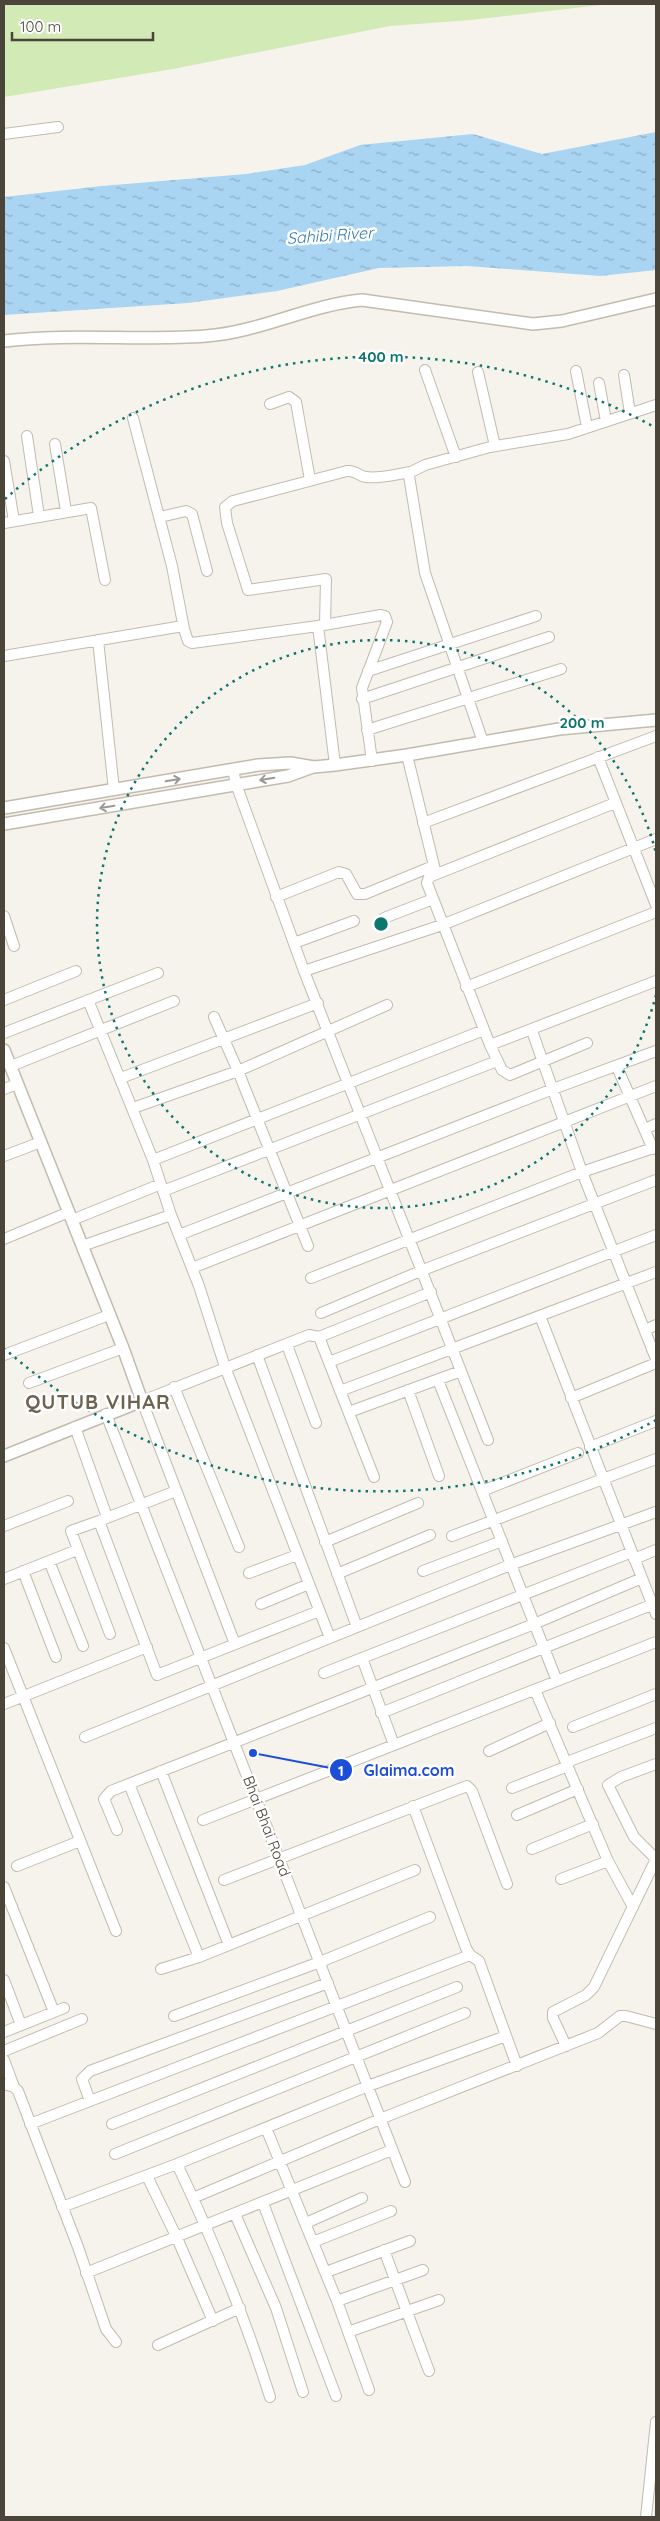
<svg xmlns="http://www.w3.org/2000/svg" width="660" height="2521" font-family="Quicksand,sans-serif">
<defs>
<pattern id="water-ripples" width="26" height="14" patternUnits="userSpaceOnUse" patternTransform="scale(1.25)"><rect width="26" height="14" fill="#a9d4f2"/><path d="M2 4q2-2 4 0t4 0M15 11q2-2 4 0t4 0" fill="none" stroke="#8caec5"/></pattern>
</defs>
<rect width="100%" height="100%" fill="#f6f3ec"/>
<!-- park -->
<path fill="#d2eab5" d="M4 4H610L471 20 390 26 173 69 4 97Z"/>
<!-- water -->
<path fill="url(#water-ripples)" d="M656 132V270L600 276 467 266 379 268 277 291 188 303 4 315V197L102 186 246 174 305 165 360 145 473 134 542 154Z"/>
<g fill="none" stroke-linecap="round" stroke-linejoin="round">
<defs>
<path id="minor" d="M4 134 58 127
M425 370 456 457
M576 371 587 427
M478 372 495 446
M624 375 630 413
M599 383 606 421
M270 404 289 397 296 402 310 480
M133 418 172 566 184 629 188 641 192 643 318 626
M27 436 39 516
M55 444 66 511
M4 461 14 521
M160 517 186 511 192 514 207 571
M4 523 91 508 105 580
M325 625 326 579 248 590 227 523 225 507 233 501 347 471C356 470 358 476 366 477 379 479 397 474 411 472
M98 640 114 790
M4 656 183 626
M368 671 536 616
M362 699 549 637
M367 730 561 669
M483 742 425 573 409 476 411 472 425 465 490 447 568 434 656 405
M407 755 435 870
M598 757 656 905
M335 765 318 626 381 615 385 616 387 622 362 688 372 761
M233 769 236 784 304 971 488 1440
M615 803 429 877 427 883 490 1045 656 981
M423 823 656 736
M276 897 339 872 346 874 357 894H365L433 866
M4 916 14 946
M384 918 433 899
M294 943 354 921
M304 971 442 925 656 839
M466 987 656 912
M4 1000 76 971
M88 1000 153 1160 171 1215 199 1286 225 1367 330 1638
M532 1031 582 1172 656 1359
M4 1033 158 973
M490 1045 502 1070 510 1075 587 1043
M11 1066 174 1001
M617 1067 653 1149
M121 1078 318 1003
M4 1089 17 1084
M133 1108 238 1071 214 1017
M645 1129 656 1124
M4 1156 41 1142
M153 1160 484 1030
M163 1191 497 1061
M72 1220 161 1184
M179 1235 553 1089 656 1051
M4 1239 69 1212
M82 1246 171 1215
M308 1246 238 1071 387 1005
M192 1268 656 1086
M311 1278 582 1172 656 1147
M321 1313 423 1270 656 1180
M540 1316 656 1614
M645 1330 656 1325
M319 1337 431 1292
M287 1345 316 1423
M4 1355 109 1315
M257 1355 357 1627
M329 1362 656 1235
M438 1380 557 1681
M29 1383 123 1348
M174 1387 239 1547
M408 1390 439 1476
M340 1391 656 1272
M571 1398 656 1363
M349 1412 461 1371
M106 1414 405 2182
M75 1427 107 1517
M590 1447 656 1421
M176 1491 99 1521 157 1675 319 1611
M482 1491 578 1453
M99 1521 71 1531 110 1634
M4 1526 68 1501
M452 1536 656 1459
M325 1542 418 1503
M634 1559 656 1550
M49 1561 83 1646
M23 1571 56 1657
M423 1571 502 1541
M249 1573 297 1555
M337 1574 430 1535
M4 1579 77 1550
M261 1604 309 1584
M235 1644 142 1401 309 1335 319 1337 374 1477
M4 1648 116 1931
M362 1658 394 1745
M324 1673 632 1552
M535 1690 608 1861 633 1907
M4 1704 147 1647
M381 1713 656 1603
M573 1727 656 1694
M85 1737 510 1565 656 1512
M489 1751 550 1723
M567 1762 656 1728
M656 1764 621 1777 608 1785 634 1837 656 1859
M161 1771 229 1945
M129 1784 199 1957
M512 1788 568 1766
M413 1806 466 1948 470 1955 479 1961 517 2066
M517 1815 578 1789
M203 1820 656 1642
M117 1830 104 1799 111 1791 534 1624 642 1578
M532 1849 593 1824
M17 1866 80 1841
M561 1879 608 1861
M224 1880 467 1786 472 1791 507 1884
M4 1887 54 2012
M161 1969 199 1957 415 1870
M4 1980 21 2025
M174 2016 320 1962 430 1917
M4 2032 64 2008
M566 2046 553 2018V2012L586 1995 594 1987 656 1859
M4 2051 82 2019
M4 2060 14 2087
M4 2084 14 2087 18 2091 78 2247 106 2329 116 2342
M90 2101 82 2079 90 2071 328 1983
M30 2124 470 1955
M112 2124 457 1987
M266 2128 337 2301 369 2390
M115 2154 465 2013
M177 2164C213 2240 245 2317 270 2397
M147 2176 177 2238 213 2321
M193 2198 380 2119 598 2033 620 2016H626L656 2024
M263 2203 336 2396
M62 2207 177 2164 368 2086 506 2036
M235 2214 276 2308 303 2392
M306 2223 362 2198
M313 2242 391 2211
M384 2250 429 2371
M326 2272 410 2241
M86 2273 392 2150
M337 2301 423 2270
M348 2332 439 2300
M158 2345 240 2308
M646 2517 656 2422"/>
<path id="tertiary" d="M4 341C71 333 139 341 206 336 260 332 309 305 362 300L533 324 562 321 656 299
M4 808 258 765 290 763 314 767 335 765 407 755 559 729 656 720
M4 824 288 776 313 767
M4 1050 123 1348 142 1401 4 1456"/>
</defs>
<!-- minor casing -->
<use href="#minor" stroke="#c2bbae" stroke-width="12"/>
<!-- tertiary casing -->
<use href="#tertiary" stroke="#c2bbae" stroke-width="14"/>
<!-- minor -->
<use href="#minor" stroke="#fff" stroke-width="10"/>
<!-- tertiary -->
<use href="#tertiary" stroke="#fff" stroke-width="11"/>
</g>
<!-- one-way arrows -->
<defs><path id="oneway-shaft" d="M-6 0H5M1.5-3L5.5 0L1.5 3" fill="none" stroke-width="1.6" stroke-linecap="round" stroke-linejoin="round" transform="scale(1.25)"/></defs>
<g stroke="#9c9892">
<use href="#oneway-shaft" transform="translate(267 779) rotate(171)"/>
<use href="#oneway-shaft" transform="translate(173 780) rotate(-10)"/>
<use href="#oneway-shaft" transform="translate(107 807) rotate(170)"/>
</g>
<!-- distance rings -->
<g fill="none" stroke="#0f766e" stroke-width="2.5" stroke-dasharray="2.5 5">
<path d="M656 995A284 284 0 1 1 656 853"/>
<path d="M656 1420A567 567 0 0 1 5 1349M5 499A567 567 0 0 1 656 428"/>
</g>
<g text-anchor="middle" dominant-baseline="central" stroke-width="5" stroke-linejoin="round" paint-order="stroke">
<!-- street labels -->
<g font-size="15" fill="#4b4439" stroke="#fff">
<text transform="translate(267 1826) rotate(69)">Bhai Bhai Road</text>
</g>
<!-- water labels -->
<g font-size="16" font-style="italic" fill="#2e7ab2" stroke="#fff">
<text transform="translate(330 235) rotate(-4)">Sahibi River</text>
</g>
<!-- district labels -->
<g font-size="20" font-weight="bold" letter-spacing="1" fill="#6e6250" stroke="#fff">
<text x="98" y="1401">QUTUB VIHAR</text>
</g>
</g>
<circle cx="381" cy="924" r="8" fill="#0f766e" stroke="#fff" stroke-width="2.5"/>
<g font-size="15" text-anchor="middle" font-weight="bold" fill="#0f766e" stroke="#fff" stroke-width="5" stroke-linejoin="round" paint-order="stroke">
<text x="381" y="362">400 m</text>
<text x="582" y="728">200 m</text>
</g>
<!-- callouts -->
<path fill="none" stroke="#1d4ed8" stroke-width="2" d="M253 1753L341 1770"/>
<g fill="#1d4ed8" stroke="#fff" stroke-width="2">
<circle cx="253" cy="1753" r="5"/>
<circle cx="341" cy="1770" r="12"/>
</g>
<g font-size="15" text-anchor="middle" font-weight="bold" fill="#fff">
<text x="341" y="1776">1</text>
</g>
<g font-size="16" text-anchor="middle" font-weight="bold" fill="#1d4ed8" stroke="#fff" stroke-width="5" stroke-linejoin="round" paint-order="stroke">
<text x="409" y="1776">Glaima.com</text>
</g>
<!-- border -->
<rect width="660" height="2521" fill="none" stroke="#4b4439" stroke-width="10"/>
<!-- scale -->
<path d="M12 32v8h141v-8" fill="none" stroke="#4b4439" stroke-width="2.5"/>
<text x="20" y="32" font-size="15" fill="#4b4439" stroke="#ffffff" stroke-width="4" paint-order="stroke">100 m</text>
</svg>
